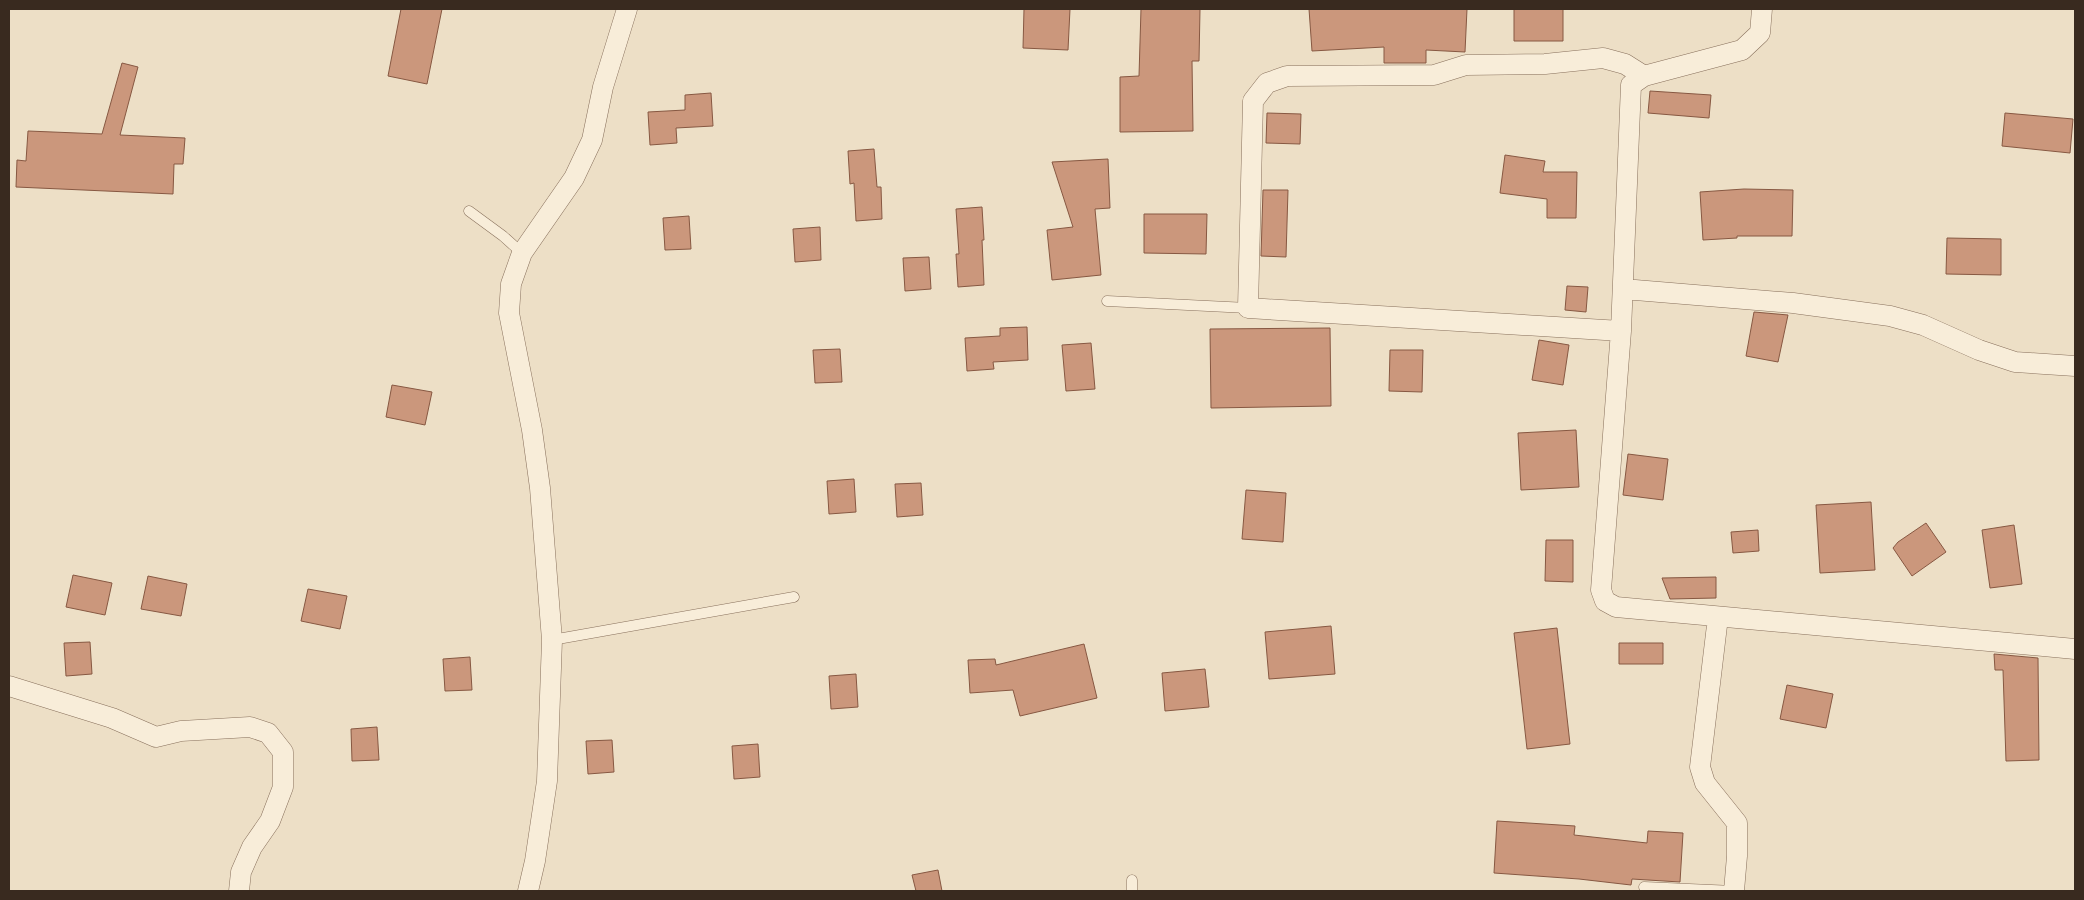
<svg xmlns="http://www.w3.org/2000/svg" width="2084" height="900" font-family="'Playfair Display',serif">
<rect width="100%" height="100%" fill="#eddfc6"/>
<!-- building -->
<path fill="#cb977c" stroke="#875842" d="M401 9H442L427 84 388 76Z
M1024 9H1070L1068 50 1023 48Z
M1141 9H1200L1199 61H1192L1193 131 1120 132V77L1139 76Z
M1309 9H1467L1465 52 1426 50V63H1384V47L1312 51Z
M1514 9H1563V41H1514Z
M122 63 138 67 120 135 185 138 183 164H174L173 194 16 187 17 160 26 161 28 131 102 134Z
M1650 91 1711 95 1709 118 1648 113Z
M711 93 713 126 676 128 677 143 650 145 648 112 685 110V95Z
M1267 113 1301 114 1300 144 1266 143Z
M2005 113 2073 119 2070 153 2002 146Z
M874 149 877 187H881L882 219 856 221 854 183 850 184 848 151Z
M1505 155 1545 161 1543 172H1577L1576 218H1547V199L1500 193Z
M1108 159 1110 208 1095 209 1101 275 1052 280 1047 230 1073 227 1052 162Z
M1744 189 1793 190 1792 236H1737V238L1703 240 1700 192Z
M1263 190H1288L1286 257 1261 256Z
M982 207 984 240H982L984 285 958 287 956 254H959L956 209Z
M1144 214H1207L1206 254 1144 253Z
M689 216 691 249 665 250 663 218Z
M820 227 821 260 795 262 793 229Z
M1947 238 2001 239V275L1946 274Z
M929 257 931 289 905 291 903 258Z
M1567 286 1588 287 1586 312 1565 310Z
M1754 312 1788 315 1778 362 1746 356Z
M1027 327 1028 360 993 362 994 369 967 371 965 338 1000 336V328Z
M1330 328 1331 406 1211 408 1210 329Z
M1539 340 1569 345 1563 385 1532 380Z
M1091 343 1095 389 1066 391 1062 345Z
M840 349 842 382 815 383 813 350Z
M1390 350H1423L1422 392 1389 391Z
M392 385 432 392 425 425 386 417Z
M1576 430 1579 487 1521 490 1518 433Z
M1628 454 1668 459 1663 500 1623 495Z
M854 479 856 512 829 514 827 481Z
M921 483 923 515 897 517 895 484Z
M1246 490 1286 493 1283 542 1242 539Z
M1871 502 1875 570 1820 573 1816 505Z
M1926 523 1946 552 1912 576 1893 548 1898 542Z
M2014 525 2022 584 1990 588 1982 530Z
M1758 530 1759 551 1733 553 1731 532Z
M1546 540H1573V582L1545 581Z
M73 575 112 583 105 615 66 607Z
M148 576 187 584 181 616 141 609Z
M1716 577V598L1670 599 1662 578Z
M308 589 347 596 340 629 301 621Z
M1331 626 1335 674 1269 679 1265 632Z
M1557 628 1570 744 1527 749 1514 633Z
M90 642 92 674 66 676 64 643Z
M1619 643H1663V664H1619Z
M1084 644 1097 698 1020 716 1013 690 970 693 968 660 995 659 996 665Z
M1994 654 2038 658 2039 760 2006 761 2003 670H1995Z
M470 657 472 690 445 691 443 659Z
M1205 669 1209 707 1165 711 1162 673Z
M856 674 858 707 831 709 829 676Z
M1787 685 1833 694 1826 728 1780 719Z
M377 727 379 760 352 761 351 729Z
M612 740 614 772 588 774 586 741Z
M758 744 760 777 734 779 732 746Z
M1497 821 1575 826 1574 835 1647 843 1648 831 1683 833 1680 882 1632 879 1631 885 1579 879 1494 873Z
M938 870 942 891H916L912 875Z"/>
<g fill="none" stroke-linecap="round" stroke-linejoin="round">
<defs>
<path id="lane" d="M469 211 503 236 522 253
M1107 301 1248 308
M552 640 794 597
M1644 887 1734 891
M1132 891V880"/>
<path id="street" d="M1762 9 1760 33 1742 50 1644 76 1631 85 1621 331 1601 590 1605 601 1616 607 2075 649
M1623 289 1793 303 1890 316 1923 325 1979 350 2015 362 2075 366
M1621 331 1248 308 1253 101 1267 83 1287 76 1434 75 1466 65 1545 64 1603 58 1625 64 1644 76
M1718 617 1700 767 1705 783 1737 823V856L1734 891
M9 686 112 718 156 737 181 731 250 727 268 733 283 752V787L270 821 252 847 241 872 239 891
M528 891 535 861 547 781 552 640 540 488 532 430 509 313 511 284 522 253 574 178 592 140 603 87 627 9"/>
</defs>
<!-- lane casing -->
<use href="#lane" stroke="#88705c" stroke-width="11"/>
<!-- street casing -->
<use href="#street" stroke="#88705c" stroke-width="21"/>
<!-- lane -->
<use href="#lane" stroke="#f8edd9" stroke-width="10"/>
<!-- street -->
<use href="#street" stroke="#f8edd9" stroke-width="20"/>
</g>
<!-- border -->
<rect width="2084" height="900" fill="none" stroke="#392a1f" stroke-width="20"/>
</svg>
